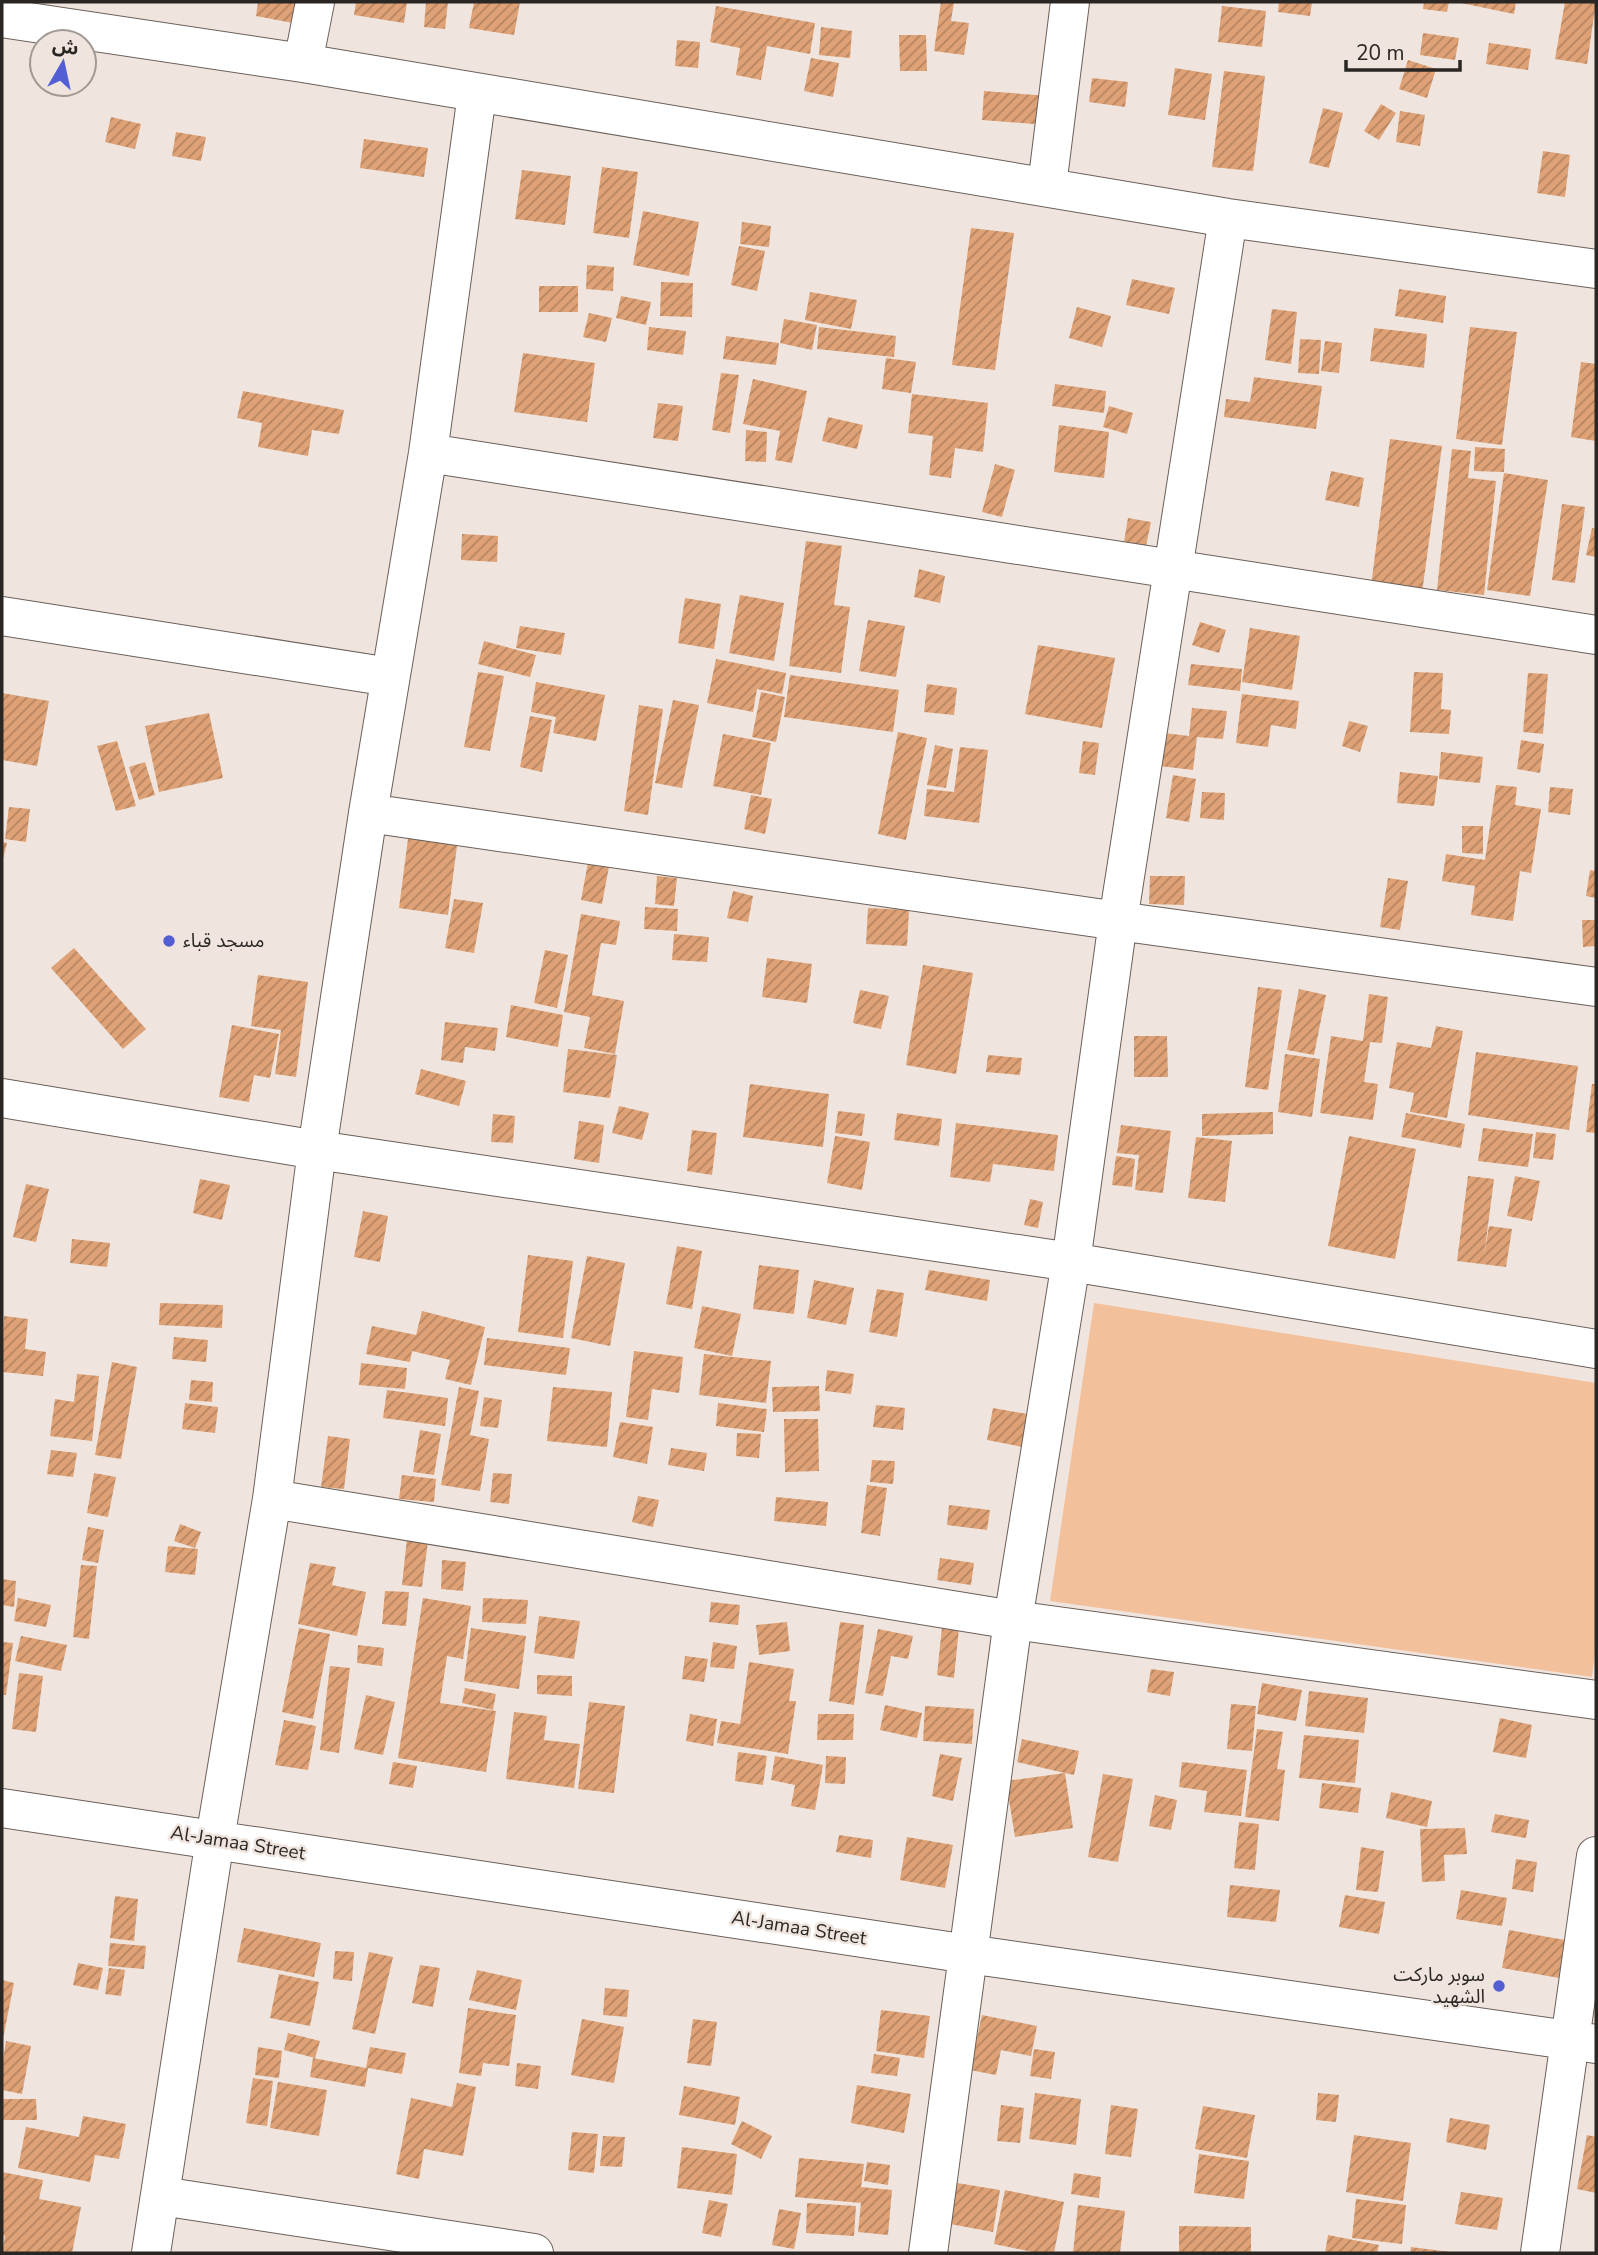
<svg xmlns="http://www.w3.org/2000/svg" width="1598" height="2255" font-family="'Nunito Sans','Noto Sans Arabic',sans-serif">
<defs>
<pattern id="building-hatch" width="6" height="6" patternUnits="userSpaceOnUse" patternTransform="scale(1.75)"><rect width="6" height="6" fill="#dfa276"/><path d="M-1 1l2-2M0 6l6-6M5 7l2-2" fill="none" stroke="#b58460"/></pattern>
</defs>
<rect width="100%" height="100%" fill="#f0e5de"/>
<!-- grass -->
<path fill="#f3c09c" d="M1094 1303 1596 1383V1642L1592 1677 1050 1601Z"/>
<!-- building -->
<path fill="url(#building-hatch)" d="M258 2H307L303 25 256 16Z
M356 2H407L404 23 354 15Z
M426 2H448L445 29 424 27Z
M474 2H520L514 35 469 28Z
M941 2H954L951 21 969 23 964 55 934 51Z
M1279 2H1312L1310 16 1278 12Z
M1424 2H1449L1447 12 1423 9Z
M1456 2H1516L1514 14Z
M1565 2H1596L1587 64 1555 59Z
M716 6 815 23 810 54 767 46 761 80 736 75 740 48 710 42Z
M1222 6 1266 11 1262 47 1218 42Z
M821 27 852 31 850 58 819 55Z
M1423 33 1459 38 1455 60 1420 55Z
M899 35H926L927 71H900Z
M677 40 700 42 698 68 675 66Z
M1489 43 1531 49 1528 70 1486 64Z
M811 58 839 63 833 97 804 91Z
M1408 60 1436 69 1427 98 1399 89Z
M1175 68 1212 74 1205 120 1168 115Z
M1224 71 1265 76 1253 171 1212 167Z
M1092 78 1128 82 1125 107 1089 102Z
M984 91 1049 96 1047 125 982 120Z
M1381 104 1396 113 1379 140 1364 131Z
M1323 108 1343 113 1329 168 1309 163Z
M1400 111 1425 115 1420 146 1396 142Z
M111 117 141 124 135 149 105 142Z
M176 132 206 137 201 161 172 156Z
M364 139 428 148 424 177 360 168Z
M1543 151 1570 155 1565 197 1537 193Z
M602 167 638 172 629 238 593 233Z
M522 170 571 176 565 225 515 219Z
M643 211 699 222 689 276 633 265Z
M742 222 771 226 769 247 740 244Z
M971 228 1014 233 995 370 952 365Z
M739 246 765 251 757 291 731 285Z
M587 265 614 267 613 291 586 289Z
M1132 279 1175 288 1169 314 1126 305Z
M661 282 693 283 692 317 660 316Z
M539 286H578V312H539Z
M1399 289 1446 296 1443 323 1395 316Z
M810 292 857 300 851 329 805 320Z
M621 296 651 302 646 325 616 318Z
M1077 307 1111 316 1102 347 1069 338Z
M1272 309 1297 312 1291 364 1265 360Z
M589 313 612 318 606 342 583 337Z
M784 319 817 325 812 350 780 343Z
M649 327 686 331 683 355 647 350Z
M819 327 896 336 894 357 817 349Z
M1470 327 1517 332 1502 445 1456 439Z
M1374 328 1427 334 1424 368 1370 361Z
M726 336 779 343 776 365 723 359Z
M1300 339 1321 340 1319 374 1298 373Z
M1325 341 1342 343 1339 373 1321 371Z
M523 353 595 363 587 422 514 412Z
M886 358 916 362 911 393 882 389Z
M1581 362 1596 364V441L1571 437Z
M721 373 739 375 730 433 712 430Z
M1254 377 1322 386 1316 429 1224 417 1226 399 1250 402Z
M753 379 807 391 792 463 775 460 780 431 743 424Z
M1055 384 1106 391 1104 413 1052 406Z
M243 391 344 410 339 434 312 430 308 456 258 447 262 423 237 418Z
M912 394 988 403 983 452 955 448 951 478 929 475 933 436 908 433Z
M658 403 683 406 678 441 653 438Z
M1109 406 1133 413 1127 434 1103 427Z
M828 417 863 425 857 449 822 441Z
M1059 425 1109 432 1104 478 1054 472Z
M746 430 767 432 766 462 745 461Z
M1390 439 1442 446 1422 593 1371 586Z
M1475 447 1505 449 1504 472 1474 471Z
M1452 449 1471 451 1468 478 1496 481 1484 595 1437 590Z
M995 464 1015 470 1002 517 982 512Z
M1331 471 1364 478 1359 507 1325 500Z
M1504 473 1548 480 1530 596 1487 590Z
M1562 504 1585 507 1575 583 1552 580Z
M1128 518 1151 522 1146 546 1124 542Z
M1592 528 1596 529V557L1586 555Z
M462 534 498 536 497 562 461 560Z
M806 541 842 546 834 605 850 607 841 673 789 666Z
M919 569 945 576 940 603 914 597Z
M740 595 784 603 774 661 729 653Z
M685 598 721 604 714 649 678 643Z
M868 620 905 626 896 677 859 671Z
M1200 622 1226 630 1219 653 1192 645Z
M520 626 565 633 561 655 516 648Z
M1250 628 1300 636 1292 690 1242 682Z
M484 641 536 655 530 677 478 664Z
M1038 645 1115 658 1102 728 1025 714Z
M716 659 786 673 782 694 757 689 753 712 707 703Z
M1191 664 1242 669 1240 691 1188 685Z
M478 672 504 676 490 751 464 747Z
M1414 672 1443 673 1441 709 1451 710 1449 734 1410 732Z
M1528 673 1548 674 1543 734 1523 732Z
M790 675 899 690 893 732 784 717Z
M536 682 605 695 596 741 553 733 556 717 531 712Z
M927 684 957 688 954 715 924 712Z
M761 692 785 697 776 742 752 737Z
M2 693 49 701 37 766 2 760Z
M1242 694 1299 701 1296 729 1271 725 1268 747 1236 743Z
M673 700 699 705 682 788 655 783Z
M639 705 663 709 648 815 624 811Z
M1192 708 1227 711 1223 739 1197 737 1193 770 1160 766 1164 733 1189 736Z
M209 713 223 778 159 792 145 726Z
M530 716 552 720 542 772 520 767Z
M1349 721 1368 726 1360 752 1342 746Z
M898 732 927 738 906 840 878 834Z
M723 734 771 743 761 795 713 786Z
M1521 740 1544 744 1540 773 1517 769Z
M117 741 136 806 116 811 97 746Z
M1083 741 1099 743 1095 775 1079 773Z
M935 745 953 749 946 788 927 785Z
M960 747 988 750 979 823 924 816 927 789 954 792Z
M1441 752 1483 757 1480 783 1439 779Z
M145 762 155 795 139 800 129 767Z
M1400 772 1438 776 1434 806 1397 803Z
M1173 775 1196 779 1189 822 1166 818Z
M1496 785 1517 787 1515 805 1541 809 1531 873 1520 871 1513 921 1471 915 1475 886 1442 881 1446 854 1485 860Z
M1550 787 1573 789 1570 815 1548 812Z
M1202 792 1225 793 1224 820 1200 818Z
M751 795 772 799 765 834 744 829Z
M9 807 30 809 26 842 5 839Z
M1462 826H1483V854L1462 853Z
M409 831 458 838 448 915 399 908Z
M2 842 7 843 3 859H2Z
M590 852 611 856 602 904 581 900Z
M1590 870 1596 871V898L1586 896Z
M657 876 677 878 674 906 655 904Z
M1150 876H1185L1184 905 1149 904Z
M1388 878 1408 881 1400 930 1380 927Z
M733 891 753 896 748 922 727 918Z
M454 899 483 903 474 953 445 948Z
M645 907 678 909 677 931 644 929Z
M868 908 909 910 907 946 866 944Z
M581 914 620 921 616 945 601 943 592 995 624 1001 615 1054 584 1048 590 1017 564 1012Z
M1582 920H1596V946L1583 947Z
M674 934 709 937 707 962 672 960Z
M74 948 146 1029 123 1049 51 968Z
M545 950 568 955 557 1008 534 1003Z
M767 958 812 964 807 1003 762 997Z
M923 965 973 973 956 1074 906 1065Z
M258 975 308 982 296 1077 275 1074 281 1030 251 1026Z
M1258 987 1282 990 1268 1090 1245 1087Z
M1299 989 1326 995 1314 1055 1287 1050Z
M860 990 889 996 881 1029 853 1023Z
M1369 994 1388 997 1382 1043 1370 1042 1364 1082 1378 1084 1373 1120 1320 1113 1331 1036 1363 1041Z
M511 1005 563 1015 558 1047 506 1037Z
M445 1022 498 1028 495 1051 465 1047 463 1063 441 1060Z
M232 1025 279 1034 270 1078 254 1075 249 1102 219 1097Z
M1436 1026 1463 1031 1447 1118 1410 1112 1414 1093 1389 1088 1397 1042 1431 1048Z
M1134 1036H1167L1168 1077H1134Z
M568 1049 617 1055 610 1098 563 1092Z
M1476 1052 1578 1066 1569 1130 1468 1115Z
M1285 1054 1320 1059 1312 1117 1278 1112Z
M988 1055 1022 1058 1020 1075 986 1072Z
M421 1069 466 1081 459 1106 415 1094Z
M750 1084 829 1094 823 1147 743 1137Z
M1592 1084H1596V1133L1586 1132Z
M619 1106 649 1113 642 1140 612 1133Z
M838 1111 865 1114 862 1136 835 1133Z
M1273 1112V1134L1202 1136V1114Z
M897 1113 942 1119 939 1146 894 1140Z
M1406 1113 1465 1124 1461 1148 1401 1137Z
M493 1114 515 1116 513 1143 491 1142Z
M579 1121 604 1125 599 1163 574 1159Z
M956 1123 1058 1135 1054 1171 993 1164 990 1182 950 1177Z
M1121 1125 1171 1131 1163 1193 1135 1190 1139 1155 1117 1153Z
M1483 1128 1533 1134 1528 1167 1478 1161Z
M692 1130 717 1133 712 1175 687 1171Z
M1536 1132 1556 1134 1553 1160 1533 1158Z
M835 1136 870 1142 862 1190 827 1183Z
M1349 1136 1416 1149 1395 1259 1328 1246Z
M1196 1137 1232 1141 1225 1202 1188 1198Z
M1116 1156 1135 1159 1132 1187 1112 1185Z
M1468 1176 1494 1179 1484 1256 1489 1226 1512 1229 1506 1267 1457 1261Z
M1515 1176 1540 1181 1532 1221 1507 1216Z
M200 1179 230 1185 222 1220 193 1213Z
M26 1184 49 1189 36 1242 13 1237Z
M1030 1199 1043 1202 1038 1228 1024 1225Z
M363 1211 388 1216 380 1262 354 1257Z
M72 1239 110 1243 107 1267 70 1263Z
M677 1246 702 1251 692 1309 666 1304Z
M528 1255 573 1261 563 1338 518 1332Z
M587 1256 625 1263 610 1346 571 1338Z
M759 1265 799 1270 794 1314 753 1309Z
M929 1270 990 1280 987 1301 925 1290Z
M814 1280 854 1288 846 1325 807 1318Z
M877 1289 904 1293 897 1337 869 1332Z
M160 1303 223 1305 222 1328 159 1325Z
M702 1306 741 1314 732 1356 694 1348Z
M422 1311 485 1327 471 1385 445 1379 450 1360 412 1351 410 1362 366 1354 372 1326 416 1335Z
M4 1316 28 1319 25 1349 46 1352 43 1376 2 1372Z
M174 1337 208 1340 206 1362 172 1359Z
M487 1338 570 1348 566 1375 484 1365Z
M634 1351 683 1357 679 1393 652 1389 648 1420 626 1417Z
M704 1354 771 1361 766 1403 699 1395Z
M112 1362 137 1367 121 1459 95 1455Z
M361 1363 407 1368 405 1389 359 1385Z
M827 1370 854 1374 851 1394 825 1391Z
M77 1374 99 1376 92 1441 50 1436 55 1399 74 1402Z
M191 1380 213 1382 212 1402 189 1400Z
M819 1386 820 1411 773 1412 772 1387Z
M459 1387 479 1391 470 1435 489 1439 480 1491 441 1485Z
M553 1387 612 1392 607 1447 547 1441Z
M387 1390 448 1398 445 1426 383 1418Z
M484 1397 502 1400 498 1428 480 1426Z
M185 1403 218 1407 215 1433 182 1429Z
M718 1403 767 1409 764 1432 716 1426Z
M876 1405 905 1408 903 1430 873 1427Z
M993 1408 1044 1417 1038 1450 987 1440Z
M784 1419H818L819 1471 785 1472Z
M620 1422 653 1427 647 1464 613 1457Z
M420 1430 441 1434 434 1475 413 1472Z
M737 1433 761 1434 759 1458 736 1456Z
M328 1436 350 1439 344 1489 321 1487Z
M671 1448 707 1453 704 1471 668 1465Z
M51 1450 77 1453 73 1477 47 1474Z
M872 1460 895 1461 893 1484 870 1482Z
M94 1473 116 1477 108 1517 87 1513Z
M493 1473 512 1474 509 1504 490 1502Z
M402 1475 436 1479 434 1502 399 1499Z
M867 1485 887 1488 880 1536 861 1533Z
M638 1496 659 1500 653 1527 632 1522Z
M776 1497 828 1502 826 1526 774 1521Z
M949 1505 990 1510 987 1530 947 1525Z
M180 1524 201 1532 195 1548 174 1541Z
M88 1527 104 1530 98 1563 82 1560Z
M407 1538 428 1541 422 1587 402 1585Z
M168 1546 198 1549 195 1575 165 1572Z
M940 1558 974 1563 971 1585 937 1580Z
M442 1560 466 1562 463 1591 441 1589Z
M310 1563 336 1567 332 1585 366 1592 357 1636 298 1624Z
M81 1565 97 1566 89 1639 73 1637Z
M2 1579 16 1581 14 1607 2 1605Z
M385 1591 409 1592 406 1626 382 1624Z
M18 1598 51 1605 46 1627 14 1621Z
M423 1598 471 1606 463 1659 447 1656 440 1703 496 1711 486 1772 398 1758Z
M483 1598 528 1600 526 1624 482 1622Z
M711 1602 740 1605 738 1625 709 1622Z
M539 1616 580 1621 574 1659 534 1653Z
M787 1622 790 1651 759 1655 756 1625Z
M840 1622 864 1625 854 1705 829 1701Z
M942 1627 959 1628 954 1678 937 1675Z
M299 1628 330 1634 313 1719 282 1712Z
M471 1628 526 1636 519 1689 464 1681Z
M878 1629 913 1636 908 1659 891 1656 883 1696 865 1693Z
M21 1636 67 1645 61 1671 15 1661Z
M2 1642 13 1643 6 1695H2Z
M713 1642 737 1646 734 1669 710 1667Z
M358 1645 384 1648 382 1666 357 1663Z
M685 1656 708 1659 704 1682 682 1679Z
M749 1662 794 1669 789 1701H796L788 1754 717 1743 721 1721 740 1724Z
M330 1666 350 1668 339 1753 320 1750Z
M1151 1669 1174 1672 1170 1696 1147 1692Z
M19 1673 43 1676 36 1732 12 1729Z
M537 1675 572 1676V1696L537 1694Z
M1262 1683 1302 1690 1296 1721 1257 1714Z
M465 1688 496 1694 493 1710 462 1703Z
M1309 1691 1368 1698 1364 1733 1305 1726Z
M366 1695 395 1702 383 1755 354 1749Z
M589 1702 625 1706 614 1793 578 1789Z
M1231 1704 1256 1706 1252 1751 1227 1749Z
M885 1705 922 1713 917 1738 880 1730Z
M925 1706 974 1709 972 1744 923 1741Z
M514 1712 547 1716 544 1740 580 1744 574 1788 506 1779Z
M690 1714 717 1719 713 1746 686 1741Z
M818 1714H854L853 1740H817Z
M1500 1718 1532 1725 1526 1758 1493 1752Z
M284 1720 316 1726 308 1770 275 1765Z
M1257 1729 1283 1732 1277 1769 1285 1770 1279 1821 1245 1817Z
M1304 1735 1359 1740 1355 1783 1299 1778Z
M1022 1739 1079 1751 1074 1775 1065 1773 1073 1828 1015 1837 1006 1781 1065 1773 1017 1762Z
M738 1752 767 1756 763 1785 735 1781Z
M940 1754 962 1758 953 1801 932 1796Z
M775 1756 823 1765 815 1810 791 1806 795 1785 771 1780Z
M826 1756 846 1757 845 1784 825 1783Z
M393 1762 417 1766 413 1788 389 1784Z
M1182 1762 1247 1770 1241 1816 1204 1812 1207 1791 1179 1787Z
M1103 1774 1133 1779 1118 1862 1088 1857Z
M1322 1783 1361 1788 1358 1813 1319 1808Z
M1391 1792 1432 1801 1427 1827 1386 1818Z
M1155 1795 1177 1800 1171 1830 1149 1826Z
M1495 1814 1529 1820 1526 1838 1491 1832Z
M1239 1822 1259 1824 1255 1870 1234 1868Z
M1465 1828 1467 1854 1444 1855 1445 1881 1422 1882 1420 1829Z
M839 1835 873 1840 871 1858 836 1852Z
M907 1837 953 1845 945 1888 900 1880Z
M1361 1847 1384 1851 1378 1892 1356 1890Z
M1516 1859 1537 1862 1533 1892 1512 1889Z
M1230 1885 1280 1890 1276 1922 1227 1917Z
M1461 1890 1507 1898 1502 1926 1456 1919Z
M1345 1895 1385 1902 1379 1934 1339 1927Z
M115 1896 138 1899 134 1941 110 1938Z
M244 1928 321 1943 314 1977 237 1962Z
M1509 1930 1582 1943 1576 1981 1502 1968Z
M110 1943 146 1946 144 1969 108 1966Z
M335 1951 354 1952 352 1981 333 1979Z
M369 1952 393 1957 375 2034 352 2029Z
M78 1963 103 1968 98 1990 73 1985Z
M420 1965 440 1968 433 2007 412 2003Z
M109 1968 125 1970 121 1996 105 1994Z
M477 1970 522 1980 516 2010 469 2000Z
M279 1974 319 1982 310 2026 270 2018Z
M2 1980 14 1983 3 2039H2Z
M605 1988 629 1990 627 2017 603 2015Z
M468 2008 516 2015 509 2066 483 2063 481 2076 459 2073Z
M881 2010 930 2016 924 2058 876 2051Z
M982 2015 1037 2026 1031 2056 1001 2050 996 2075 970 2070Z
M582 2019 624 2027 614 2083 571 2075Z
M693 2019 717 2022 711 2066 687 2063Z
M288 2033 320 2041 315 2058 284 2050Z
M6 2041 31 2046 22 2094 2 2090V2065Z
M258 2047 282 2051 279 2078 255 2075Z
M370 2047 406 2053 402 2074 368 2068 365 2087 310 2077 313 2058 366 2068Z
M1034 2049 1055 2052 1051 2079 1030 2076Z
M874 2054 900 2058 897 2076 871 2073Z
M517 2063 541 2066 538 2089 515 2086Z
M253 2078 273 2081 267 2126 246 2123Z
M278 2082 327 2090 319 2136 270 2128Z
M457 2083 476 2087 463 2156 424 2149 419 2179 396 2174 411 2098 452 2107Z
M857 2085 911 2094 904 2133 851 2123Z
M684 2086 740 2097 735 2125 679 2115Z
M1035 2093 1081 2099 1076 2145 1029 2139Z
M1318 2093 1339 2095 1336 2122 1316 2120Z
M2 2099H36L37 2120H2Z
M1001 2105 1024 2108 1020 2143 997 2141Z
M1111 2105 1138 2109 1131 2157 1105 2154Z
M1203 2106 1255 2115 1247 2158 1195 2149Z
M83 2116 126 2124 119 2159 95 2155 90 2182 18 2168 26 2127 79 2137Z
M1450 2118 1490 2125 1486 2150 1446 2142Z
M742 2121 772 2136 761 2159 731 2144Z
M572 2132 598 2134 594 2173 568 2170Z
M1354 2135 1411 2143 1403 2201 1346 2192Z
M1587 2135 1596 2137V2193L1577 2189Z
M603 2136 625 2137 622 2167 600 2166Z
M682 2147 737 2154 732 2195 677 2188Z
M1199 2154 1249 2161 1244 2199 1194 2193Z
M799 2158 864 2164 861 2187 892 2190 888 2235 858 2232 861 2203 795 2197Z
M867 2162 890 2165 888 2185 864 2181Z
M2 2172 43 2180 39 2199 81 2207 72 2253H2L5 2236 2 2235Z
M1074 2173 1101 2177 1099 2198 1071 2194Z
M957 2183 1000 2190 993 2232 950 2224Z
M1005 2190 1064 2202 1054 2253H1038L994 2244Z
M1461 2192 1503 2198 1497 2230 1455 2224Z
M1356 2199 1406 2205 1402 2244 1352 2238Z
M709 2200 728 2204 721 2237 702 2233Z
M807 2203 856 2206 854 2236 806 2233Z
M1078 2205 1125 2211 1120 2253H1073Z
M779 2209 801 2213 794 2249 772 2245Z
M1179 2226 1251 2227V2253H1179Z
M1328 2235 1379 2245 1377 2253H1325Z
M1411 2247 1450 2252V2253H1410Z"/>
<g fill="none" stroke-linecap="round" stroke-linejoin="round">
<defs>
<path id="minor" d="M2 18 303 63 1228 218 1596 269
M303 63 315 2
M1047 186 1070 2
M428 453 1596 635
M2 616 390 677
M368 813 1118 921 1596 987
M2 1098 317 1150 1071 1262 1596 1349
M272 1499 1013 1620 1596 1700
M2 1808 968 1954 1596 2044
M161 2196 534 2253
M151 2253 215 1839 272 1499 317 1150 368 813 428 453 477 94
M928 2253 1013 1620 1071 1262 1118 921 1228 218
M1540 2253 1596 1856"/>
</defs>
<!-- minor casing -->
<use href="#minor" stroke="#6a605a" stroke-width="40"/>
<!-- minor -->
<use href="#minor" stroke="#fff" stroke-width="38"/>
</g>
<!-- markers -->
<g fill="#535ed4" stroke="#f0e5de" stroke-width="2.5">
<circle cx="169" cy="941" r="7"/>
<circle cx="1499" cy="1986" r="7"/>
</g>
<g text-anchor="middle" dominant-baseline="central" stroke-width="5" stroke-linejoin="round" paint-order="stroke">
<!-- poi labels -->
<g font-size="19" fill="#2a2623" stroke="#f0e5de" text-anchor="start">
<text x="183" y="941">مسجد قباء</text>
<text x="1485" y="1975" text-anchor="end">سوبر ماركت<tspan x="1485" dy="22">الشهيد</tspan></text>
</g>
<!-- street labels -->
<g font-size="19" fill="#2a2623" stroke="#f0e5de">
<text transform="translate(238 1843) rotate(9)">Al-Jamaa Street</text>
<text transform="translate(799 1928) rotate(9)">Al-Jamaa Street</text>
</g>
</g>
<!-- border -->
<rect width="1598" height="2255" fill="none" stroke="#2a2623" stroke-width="7"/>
<!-- north arrow -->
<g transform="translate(63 63) rotate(9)"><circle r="33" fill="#f0e5de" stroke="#a19993" stroke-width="2"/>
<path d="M0-5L12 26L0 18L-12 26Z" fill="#535ed4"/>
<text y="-10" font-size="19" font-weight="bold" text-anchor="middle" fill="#2a2623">ش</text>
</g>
<!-- scale -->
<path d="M1346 60v10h114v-10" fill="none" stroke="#2a2623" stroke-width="3.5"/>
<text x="1356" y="60" font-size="21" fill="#2a2623" stroke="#f0e5de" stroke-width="5" paint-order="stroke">20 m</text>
</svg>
